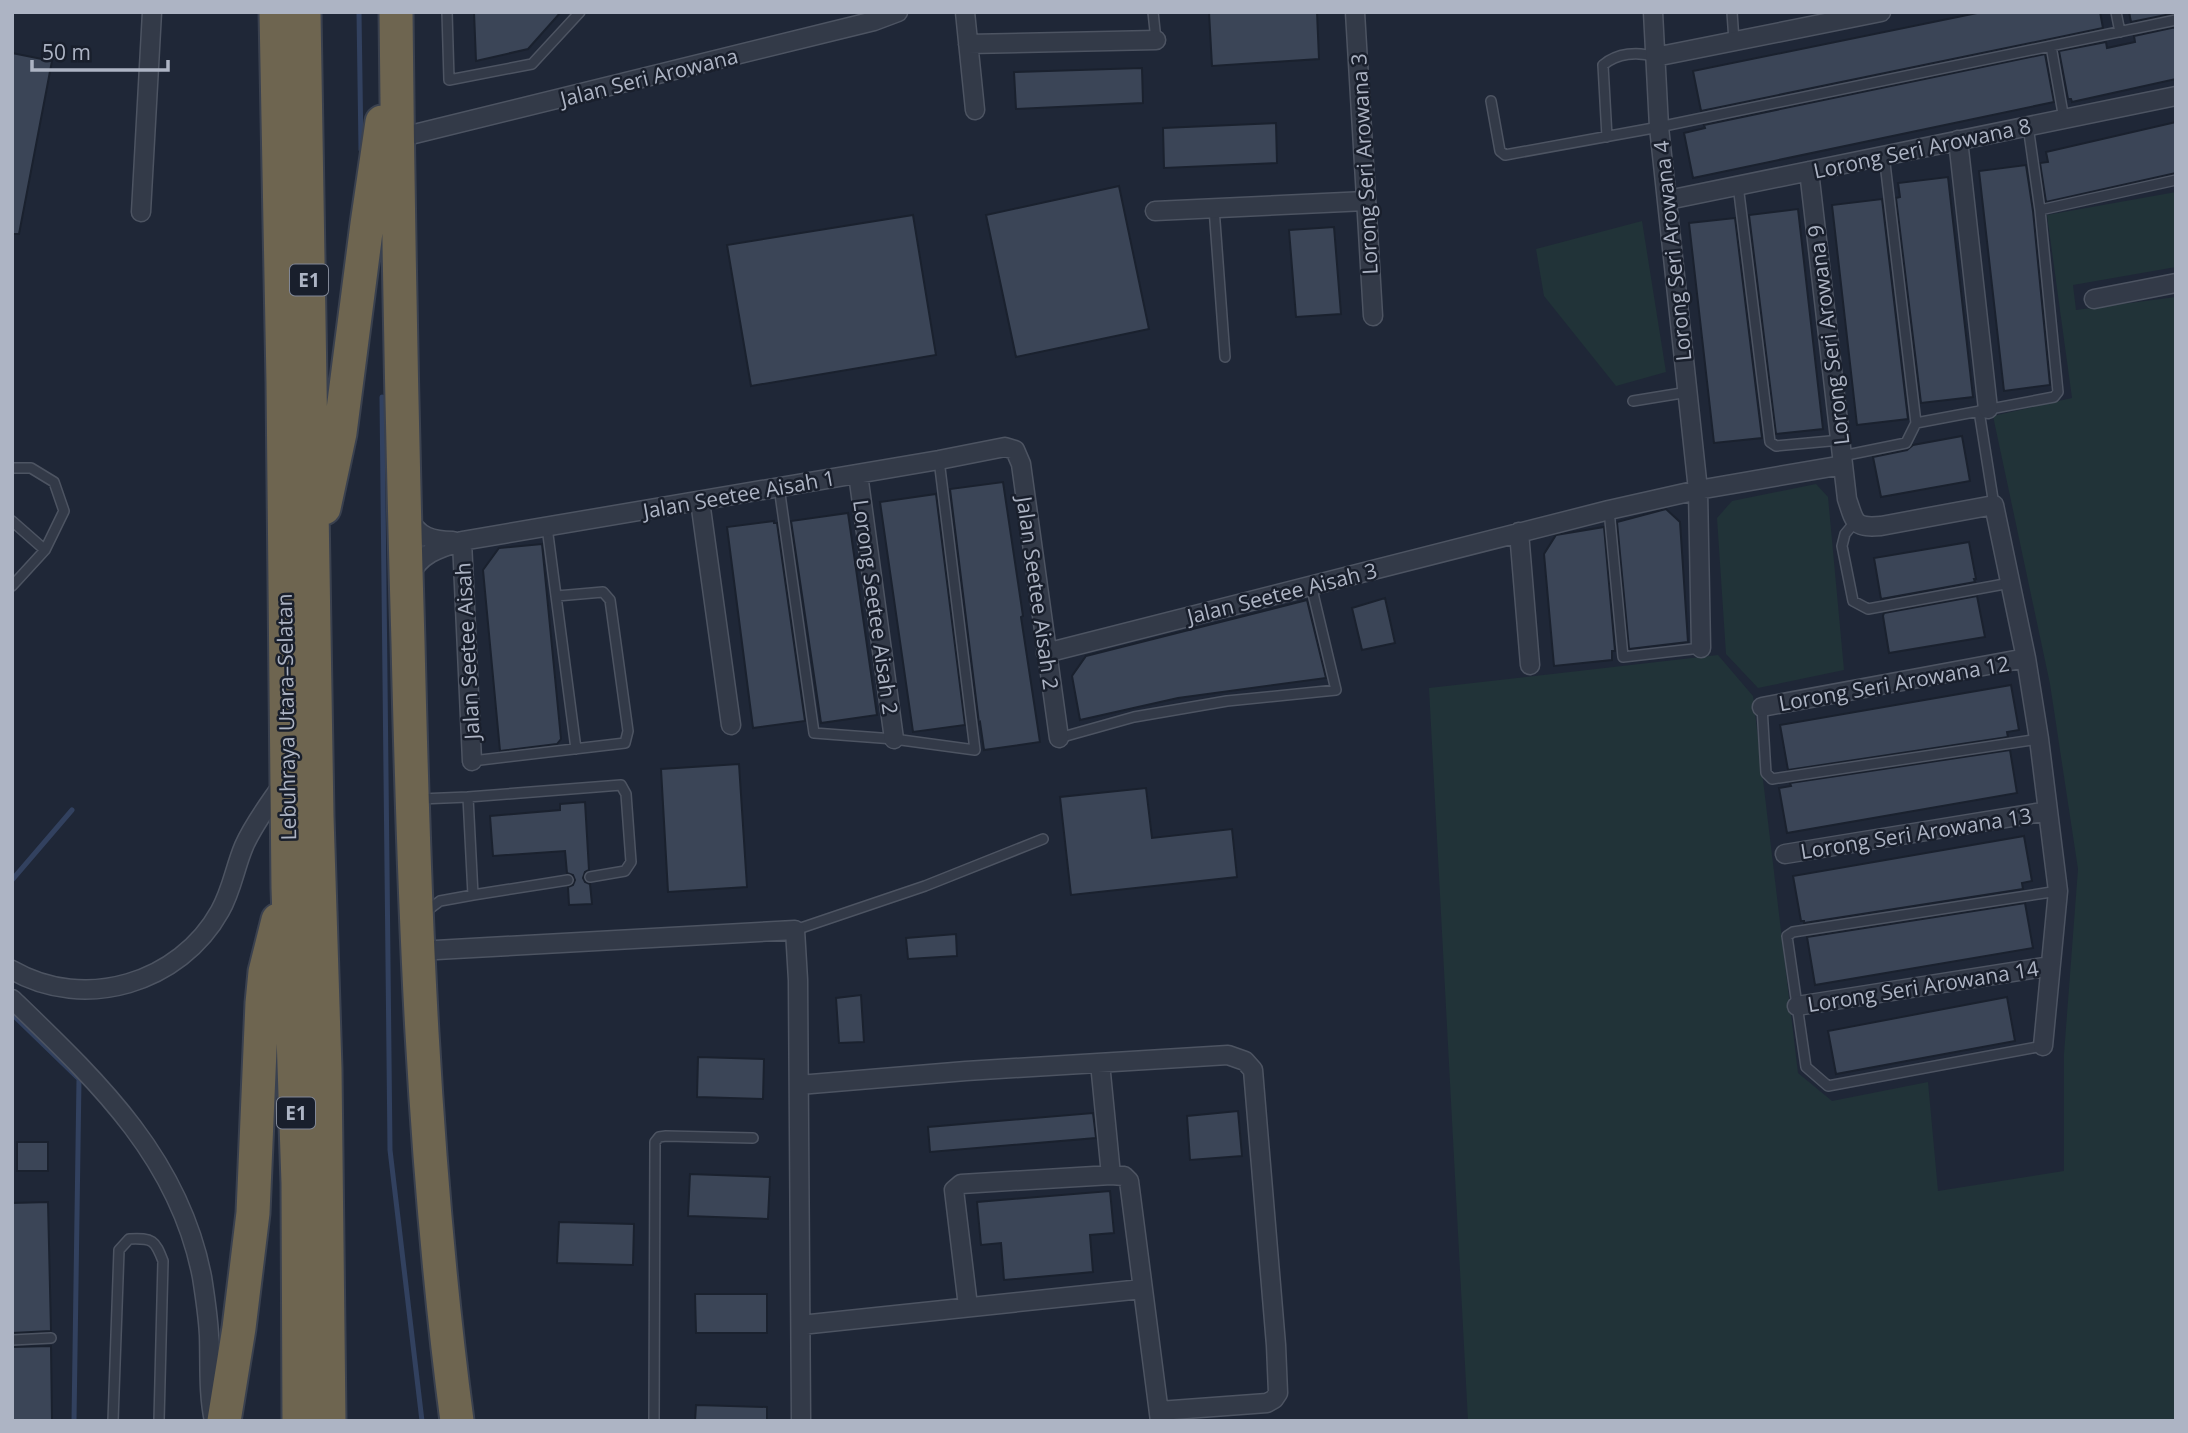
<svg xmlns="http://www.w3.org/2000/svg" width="2188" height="1433" font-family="'Open Sans',sans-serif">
<rect width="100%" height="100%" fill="#1f2737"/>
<!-- green -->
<path fill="#213338" d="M2176 192V267L2073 285 2076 310 2176 297V1421H1468L1429 688 1718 655 1753 696 1798 1073 1832 1101 1928 1082 1938 1191 2064 1171V1054L2078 869 2050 684 1993 416 2072 398 2047 215Z
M1642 221 1666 372 1616 386 1544 296 1536 249Z
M1816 484 1828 497 1844 670 1758 688 1726 654 1717 518 1732 501Z"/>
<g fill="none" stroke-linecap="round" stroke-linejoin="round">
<!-- stream -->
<path stroke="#32415f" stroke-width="5" d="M359 12 361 150
M382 397 390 1150 422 1421
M12 880 72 810
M12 1014 79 1079 74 1421"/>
</g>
<!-- building -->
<path fill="#3b4557" stroke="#1a212e" stroke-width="2" d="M474 12H561L528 49 476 61Z
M1209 12H1317L1319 59 1212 66Z
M1982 12H2100L2103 28 1701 111 1693 71Z
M2129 12H2176V13L2131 22Z
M2176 27V79L2072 102 2071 99H2068L2059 51 2106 42 2107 48 2135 42 2134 36Z
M12 53 52 61 19 234H12Z
M2045 54 2054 102 1693 178 1684 133 1705 128 1704 125Z
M1142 68 1143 103 1016 109 1014 72Z
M2176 122V173L2046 202 2040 163 2048 162 2046 152Z
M1276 123 1277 163 1164 168 1163 128Z
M2026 165 2033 211 2050 385 2004 391 1979 171Z
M1948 177 1973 397 1921 403 1896 198 1900 197 1898 183Z
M1119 186 1149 329 1016 357 986 215Z
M1882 199 1908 419 1857 425 1832 205Z
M1798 209 1823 429 1776 434 1749 215Z
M913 215 936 355 751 386 727 245Z
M1735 218 1762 438 1714 443 1689 223Z
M1334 227 1341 314 1296 317 1289 230Z
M1962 436 1970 481 1881 497 1873 457 1907 450 1913 445Z
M1003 482 1023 616 1021 617 1040 742 984 750 980 722 979 723 950 489Z
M936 494 965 725 913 732 880 502Z
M1666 509 1680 522 1688 642 1629 649 1617 522Z
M848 513 877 715 821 723 791 521Z
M774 521V523H777L805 721 753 728 727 527Z
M1604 527 1615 651H1612V660L1554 666 1544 554 1556 535Z
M1969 542 1976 579H1974L1975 582 1881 599 1874 558Z
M542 544 561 739 557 744 500 751 483 570 499 548Z
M1977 596 1985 637 1889 653 1883 616 1884 613Z
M1385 598 1395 643 1362 650 1352 608Z
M1307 600 1326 678 1178 698 1080 720 1072 676 1086 656Z
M2011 685 2019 730 2007 732 2008 737 1788 770 1780 725Z
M2010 750 2017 793 1787 833 1779 788 1791 786 1790 783Z
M739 764 747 887 668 892 661 769Z
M1146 788 1152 838 1232 829 1237 877 1071 895 1060 797Z
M585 802 589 870 585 872 583 878 585 882 590 884 592 904 569 905 568 887 573 885 575 880 573 875 567 873 565 851 493 856 490 816 560 810V804Z
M2024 836 2032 881 2022 883 2023 889 1804 923V921H1801L1793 876Z
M2025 903 2033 948 1815 985 1807 937Z
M956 934 957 956 908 959 906 938Z
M861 995 864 1042 839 1043 836 998Z
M2007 997 2015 1041 1836 1074 1828 1031Z
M698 1057 764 1059 763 1099 697 1097Z
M1238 1111 1242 1156 1190 1160 1187 1116Z
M1093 1113 1096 1138 930 1152 928 1127Z
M17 1142H48V1171H17Z
M690 1174 770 1177 768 1219 688 1216Z
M1110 1191 1114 1233 1090 1235 1093 1272 1004 1280 1001 1243 981 1245 977 1202Z
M48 1202 51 1331 12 1333V1203Z
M559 1222 634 1224 633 1265 557 1263Z
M695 1294H767V1333H696Z
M51 1346 52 1421H12V1347Z
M696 1405 767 1407V1421H695Z"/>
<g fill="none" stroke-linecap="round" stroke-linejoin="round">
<defs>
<path id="lane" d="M447 12 449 80 532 64 580 12
M1153 12 1156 40
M1732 12 1734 41
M2116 12 2120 32
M2051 46 2064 119
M1491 101 1500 151 1505 155 1659 127 2176 20
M1607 137 1603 65C1617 53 1638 51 1655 57
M1884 155 1916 423
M1738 185 1770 442 1776 446 1841 440
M1214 208 1225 357
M2040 210 2176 180
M1633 401 1688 392
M1979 411 1994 505
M1842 456 1906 443 1916 423 2054 397 2058 392 2040 210 2028 126
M12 468H31L54 482 64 511 45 550 12 586
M779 487 814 733 894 739 975 750 939 460
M1609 510 1623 657 1701 648
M12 521 45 550
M1855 522 1845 534 1842 546 1853 601 1868 609 2010 583
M547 527 576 749
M1762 707 1766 773 1772 779 2039 739
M1059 738 1134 717 1227 701 1336 690 1311 585
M472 761 625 743 628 731 610 600 603 592 557 596
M468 797 621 785 626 794 631 862 625 871 590 877
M420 799 468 797 473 895 440 901 424 913
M473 895 568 880
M795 930 925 886 1043 839
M2043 1046 1828 1086 1806 1067 1787 936 1793 932 2058 891
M12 1340 51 1338
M113 1421 119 1250 129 1239C153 1238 155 1240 163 1261L159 1421
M654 1421 655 1142 659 1137 666 1136 753 1138"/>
<path id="street" d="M965 12 975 110
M1355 12 1373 316
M1653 12 1659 127 1698 490 1701 648
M968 44 1156 40
M1655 57 1881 12
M398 138 874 21 898 12
M1958 140 1988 409
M1809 171 1847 499C1855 523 1854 528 1881 526L1994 505 2026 658 2039 739 2058 891 2043 1046
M1668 200 2176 96
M1155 211 1366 201
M141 212 152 12
M2094 299 2176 283
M858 474 894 739
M700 501 731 725
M408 517C418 537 432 541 453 541
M1519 532 1530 665
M462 541 472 761
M409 577C419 554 439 548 462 541L939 460 1005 447 1015 450 1021 464 1059 738
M1046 653 1609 510 1698 490 1843 465
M1762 707 2026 658
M1785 854 2048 811
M418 951 795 930 798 980 801 1421
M12 970C85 1012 180 983 220 911 232 890 235 867 244 846 254 823 270 803 284 782
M12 999C96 1080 179 1157 202 1277 205 1296 208 1316 209 1335 210 1364 208 1393 214 1421
M1797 1006 2050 966
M1100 1063 1111 1175
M799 1085 966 1071 1228 1055 1245 1061 1253 1070 1276 1345 1278 1393 1274 1399 1267 1403 1159 1411
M968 1306 954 1190 961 1184 1111 1175 1124 1176 1129 1181 1160 1421
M801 1325 1142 1289"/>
<path id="highway" d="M276 12 283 382 288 888 298 1183 299 1421
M304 12 317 817 325 1069 329 1421
M396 12C398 222 402 433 408 643 414 903 423 1163 457 1421
M324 508 340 433 367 224 382 122
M224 1421 239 1328 253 1213 262 1003 265 972 278 920"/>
</defs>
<!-- lane casing -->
<use href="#lane" stroke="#4d5462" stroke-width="12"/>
<!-- street casing -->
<use href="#street" stroke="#4d5462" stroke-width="21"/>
<!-- highway casing -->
<use href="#highway" stroke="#3a414f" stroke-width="37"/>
<!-- lane -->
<use href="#lane" stroke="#333a48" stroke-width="9"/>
<!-- street -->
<use href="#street" stroke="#333a48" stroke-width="18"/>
<!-- highway -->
<use href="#highway" stroke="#6e6550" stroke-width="33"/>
</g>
<g text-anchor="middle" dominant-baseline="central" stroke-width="5" stroke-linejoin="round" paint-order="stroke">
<!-- shield labels -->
<g fill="#191f2c" stroke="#818796" stroke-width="2">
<rect x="290" y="264.5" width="38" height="31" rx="5"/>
<rect x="277" y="1097.5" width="38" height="31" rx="5"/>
</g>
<g font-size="19" font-weight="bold" fill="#adb4c4">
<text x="309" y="280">E1</text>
<text x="296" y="1113">E1</text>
</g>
<!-- street labels -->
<g font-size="21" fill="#adb4c4" stroke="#191f2c">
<text transform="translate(649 77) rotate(-14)">Jalan Seri Arowana</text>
<text transform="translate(1922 148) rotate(-12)">Lorong Seri Arowana 8</text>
<text transform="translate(1364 164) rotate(-93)">Lorong Seri Arowana 3</text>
<text transform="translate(1672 251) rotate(-96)">Lorong Seri Arowana 4</text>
<text transform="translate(1828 335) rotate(-97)">Lorong Seri Arowana 9</text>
<text transform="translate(739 494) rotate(-10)">Jalan Seetee Aisah 1</text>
<text transform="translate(1038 593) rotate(82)">Jalan Seetee Aisah 2</text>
<text transform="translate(1282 593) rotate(-14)">Jalan Seetee Aisah 3</text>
<text transform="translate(876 607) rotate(82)">Lorong Seetee Aisah 2</text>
<text transform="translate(467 651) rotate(-93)">Jalan Seetee Aisah</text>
<text transform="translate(1894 683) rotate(-10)">Lorong Seri Arowana 12</text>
<text transform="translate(286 717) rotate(-91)">Lebuhraya Utara–Selatan</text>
<text transform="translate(1916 833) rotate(-9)">Lorong Seri Arowana 13</text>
<text transform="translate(1923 986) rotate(-9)">Lorong Seri Arowana 14</text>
</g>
</g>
<!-- border -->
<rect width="2188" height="1433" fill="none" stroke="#adb4c4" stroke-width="28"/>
<!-- scale -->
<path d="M32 60v10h136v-10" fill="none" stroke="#adb4c4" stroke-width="3.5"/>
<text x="42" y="60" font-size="21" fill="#adb4c4" stroke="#191f2c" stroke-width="5" paint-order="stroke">50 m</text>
</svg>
